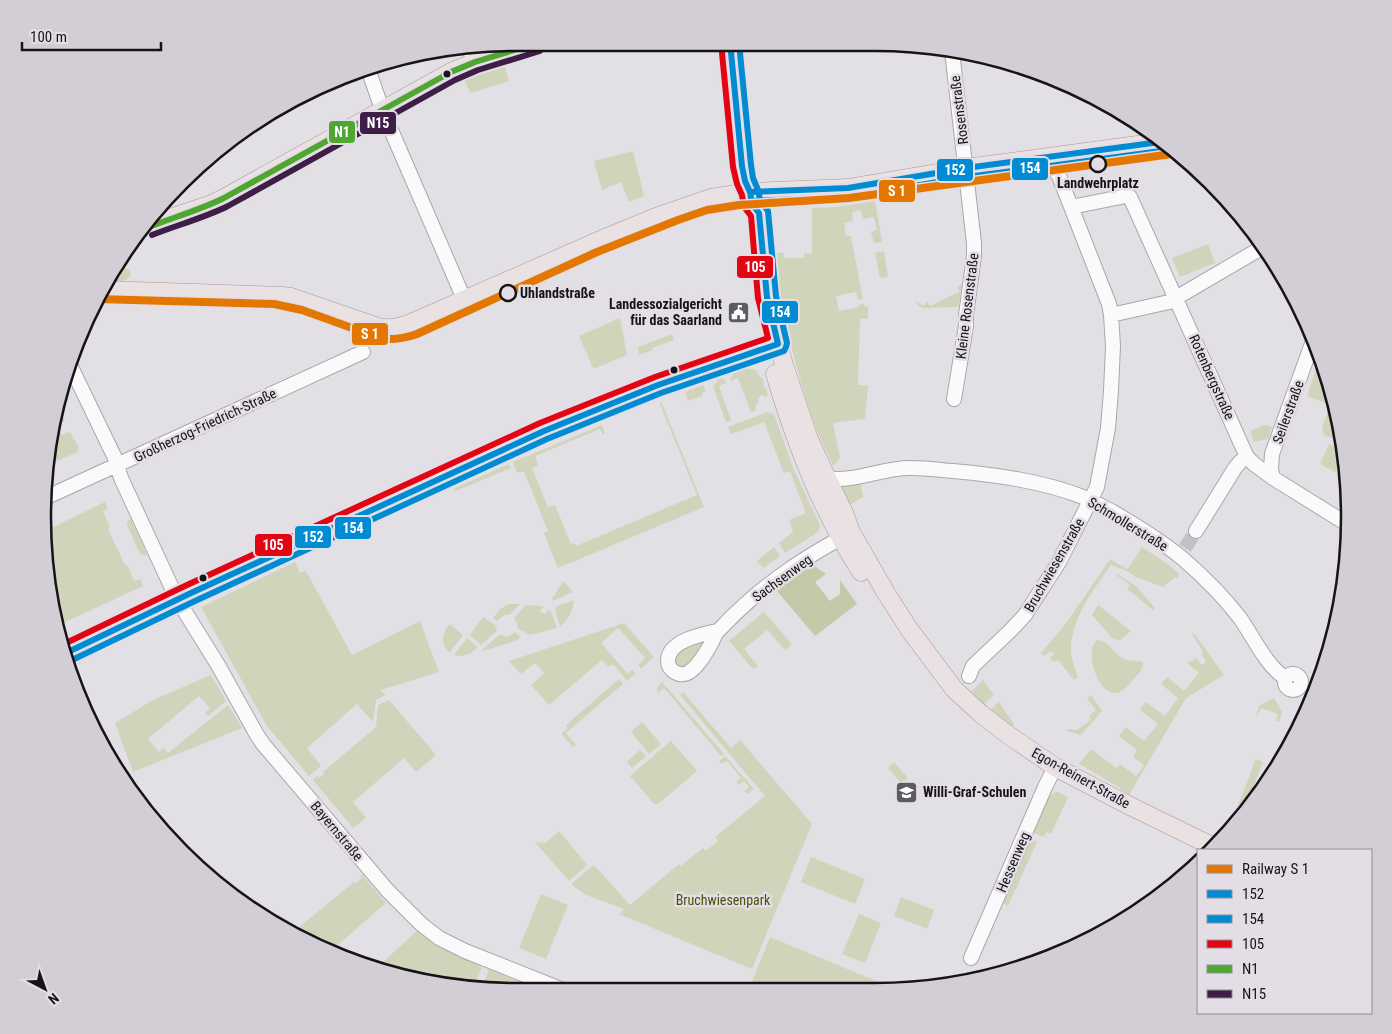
<svg xmlns="http://www.w3.org/2000/svg" width="1392" height="1034" font-family="'Roboto Condensed',sans-serif">
<rect width="100%" height="100%" fill="#e2e0e4"/>
<!-- green -->
<path fill="#d0d4bb" d="M504 65 509 81 471 93 463 79Z
M633 151 644 196 629 202 621 182 602 190 594 161Z
M875 201 882 242 874 243 871 232 877 230 874 217 863 219 861 210 852 212 853 221 844 223 846 236H851L863 299 858 300 856 292 836 296 839 311 859 307 858 305 864 304 865 307 868 306V319H860L858 385 868 386 865 419 833 423 840 458 833 466C828 454 822 443 817 431 796 374 782 314 774 253H784V258H804V253H812V208L837 207Z
M1208 244 1215 263 1180 277 1172 258Z
M884 251 888 277 880 278 875 253Z
M120 267C125 268 129 268 131 274 128 283 119 281 110 281Z
M962 285 959 304 957 307 923 308 919 306 914 300 924 306 927 301 930 306 959 292 957 287Z
M620 318 627 355 596 368H593L579 336Z
M672 334 674 340 652 348 653 350 639 355 638 347Z
M1322 364 1333 394 1344 458 1335 472 1320 464 1329 444 1334 446 1336 439 1324 435 1322 428 1330 405 1307 396 1317 366Z
M748 368 749 369 756 370 760 377H762L764 384 763 385 764 388H766L768 396 766 397 762 395 760 396V397L758 398 759 401 757 402V404L755 407 756 411 751 412 738 378 731 381 730 378 733 376 732 374Z
M722 378 723 380 725 379 726 383 719 386 731 420 726 422 713 386H714V384L718 382 717 380Z
M703 385 706 391 702 393 703 396 688 401 685 392Z
M661 401 704 507 558 568 544 533 548 531 524 471 517 473 513 462 602 425 605 434 603 435 600 429 535 456 538 465 532 468 548 507 555 505 571 544 574 543 576 546 697 495 660 404Z
M56 411 59 417 62 416 65 421 57 425 62 435 70 432 79 448 77 450 78 452 49 464 52 424Z
M767 412 774 414 794 470 820 525 819 531 815 534 785 553 779 543 793 532 789 520 806 513 790 471 784 473 764 422 731 434 728 427Z
M1264 425 1272 427 1268 439 1254 442 1250 431Z
M509 464 511 468 453 492 455 488Z
M865 480 861 487 863 497 850 505 841 484Z
M105 502 108 509 103 511 110 527 108 529 125 565H127L134 581 140 579 143 586 61 624 44 548 45 531Z
M131 519 147 555 145 556 140 554 127 525 128 520Z
M774 547 780 556 763 568 757 561Z
M1142 547 1169 565 1179 574 1178 578 1175 577 1163 587 1136 577 1127 571 1111 565C1093 591 1071 618 1071 650 1071 659 1075 668 1078 677L1074 680 1058 660 1054 662 1050 658 1054 654 1051 651 1044 656 1041 653 1067 622 1110 559 1125 568 1128 569Z
M295 562 300 573 306 571 352 655 420 621 439 672 381 690 385 695 376 700 373 722 357 704 307 748 321 766 309 776 267 726 201 607Z
M1117 574 1136 586 1155 608 1153 610 1127 589 1130 585 1116 575Z
M563 581 571 589 572 592 553 601 552 599Z
M574 600C573 610 569 620 560 626L555 610 557 606Z
M509 604H520L509 615H504L497 621 493 618 500 609Z
M526 605 542 606H544L540 611 545 614 548 610 551 611 557 628 530 635 517 628V624L514 618Z
M1098 605 1131 631 1119 641 1112 638 1092 615Z
M764 612 792 644 785 650 767 630 744 649 758 666 753 669 729 641Z
M483 617 495 625 497 631 481 645 470 635Z
M624 623 654 657 641 669 638 665 645 658 618 628 601 643 628 674 632 670 636 673 627 681 613 664 609 667 602 660 549 705 531 685 544 673 535 663 521 674 509 661Z
M450 624 463 635 449 653C440 644 442 632 450 624Z
M515 632 519 635 520 637 518 640 480 652 500 634C505 638 510 637 515 632Z
M1194 633 1224 675 1186 698 1129 795 1117 786 1079 764 1091 749 1116 768 1120 764 1136 776 1144 765 1133 757 1137 750 1119 736 1126 727 1144 741 1158 724 1140 710 1146 702 1165 716 1178 698 1161 684 1167 677 1184 691 1199 673 1187 663 1197 658 1201 665 1206 662 1202 654 1203 652 1192 634Z
M467 638 478 647C471 654 464 658 454 655Z
M709 640 685 669 674 665 673 654 689 643Z
M1097 640C1110 641 1113 653 1123 658 1130 662 1137 659 1143 663 1143 670 1137 675 1133 680 1129 685 1121 694 1114 693 1097 692 1084 651 1097 640Z
M211 675 226 701 208 716 205 713 210 708 199 696 148 739 159 752 164 748 168 753 228 705 242 728 133 772 115 723 153 700Z
M619 679 623 684 566 733 576 745 573 747 561 734 568 728 566 725Z
M983 680 994 695 983 705 971 692Z
M662 682 724 754 721 756 664 688 658 693 657 688Z
M683 692 731 748 740 740 812 824 752 969 619 914 624 909 586 895 572 885V883L594 865 630 905 679 864 681 866 703 848 706 851 718 841 715 837 765 796 680 695Z
M1091 695 1102 711 1081 735 1067 731 1068 729 1077 730 1091 720 1089 716 1096 710 1087 698Z
M1274 698 1282 712 1279 722 1276 721 1278 714 1261 708 1258 715H1256L1259 706Z
M389 700 436 755 416 772 404 758 353 802 366 818 353 828 313 780 317 776 319 778 324 774 323 772 376 727 378 705Z
M999 702 1014 724 1011 728 989 711Z
M642 722 661 744 649 754 631 732Z
M671 741 697 771 658 804H654L630 776Z
M640 750 646 756 632 768 627 762Z
M725 756 754 789 747 794 744 791 749 787 744 781 739 785 736 782 741 778 727 761 722 764 719 761Z
M1256 759 1263 762 1243 814 1235 825 1231 823Z
M894 762 908 778 901 783 888 768Z
M1055 792H1058L1068 797 1051 834 1046 832 1044 837 1033 833 1049 797Z
M559 831 587 865 569 881 535 842 545 843Z
M1030 839 1037 842 1008 906 1002 903Z
M811 857 865 879 855 904 801 882Z
M362 875 386 903 332 950 292 933 354 882 356 883 362 878 360 876Z
M541 894 568 905 546 959 519 948Z
M901 897 934 910 927 929 894 916Z
M859 914 881 923 865 963 842 954Z
M417 931 435 944 482 967 473 988 401 976 368 965 372 961H384Z
M770 937 893 988 749 989Z
M489 969 539 990H481Z"/>
<!-- forest -->
<path fill="#c4caa9" d="M813 565 826 574 815 582 830 601 840 594V580L857 604 815 636 777 591 793 577Z"/>
<g fill="none" stroke-linecap="round" stroke-linejoin="round">
<!-- minor-tunnel -->
<path stroke="#c3c1c5" stroke-width="14" stroke-dasharray="14 7" stroke-linecap="butt" d="M1185 548 1196 531"/>
<defs>
<path id="minor" d="M469 49 475 62
M952 51 974 243V256L966 315V326L954 399
M368 69 382 109 464 299
M1071 207 1126 196 1130 197 1247 457 1254 464 1273 478 1347 524
M1111 315 1169 302 1263 247
M71 367 114 456 121 478 177 599 218 665 257 735 263 744 388 891 421 924 439 938 465 951 563 990
M826 478C855 483 883 467 912 468 926 468 940 470 953 471 997 475 1042 481 1083 497 1093 501 1103 507 1113 512 1137 526 1161 541 1182 558 1203 576 1223 596 1240 618 1254 638 1265 664 1285 678
M1273 478 1271 469 1272 454 1313 341
M47 497 363 352
M1196 531 1235 468 1241 461 1247 457
M717 631C702 634 669 641 668 660 667 671 681 678 689 672 699 666 706 652 712 642 714 637 716 632 720 629 741 607 765 586 790 569 808 556 829 545 849 533
M68 652C163 606 260 562 356 517 491 455 626 392 768 348
M1285 682a8 8 0 1 1 16 0a8 8 0 1 1-16 0Z
M969 676 973 666 1011 630 1025 615 1059 562 1097 487 1108 428 1111 391 1113 346 1111 315 1109 304 1059 176C1052 165 1048 161 1035 160
M971 958 1045 787 1055 767"/>
<path id="major" d="M733 43 731 52 742 166 745 181 750 192 752 204 759 213 767 297 770 314 784 365 809 439 823 470 844 513 851 532 886 593 909 629 954 689 981 714 1007 734 1055 767 1132 807 1214 847
M149 227 173 217 212 204 224 198 451 72 475 62 537 43
M104 290 282 296 291 297 378 327C390 330 400 327 411 323L605 238 656 217 711 198 750 192 848 188 966 168 1160 142
M775 374C796 445 821 509 861 572"/>
</defs>
<!-- minor casing -->
<use href="#minor" stroke="#a9a7aa" stroke-width="16"/>
<!-- major casing -->
<use href="#major" stroke="#a7969a" stroke-width="19"/>
<!-- minor -->
<use href="#minor" stroke="#fbfafb" stroke-width="14"/>
<!-- major -->
<use href="#major" stroke="#eae1e2" stroke-width="18"/>
<defs>
<path id="bus-1" d="M750 192 848 188 966 168 1160 142
M68 652 191 593 544 431 658 385 778 344 767 297 759 213 752 204 750 192 745 181 742 166 731 52 733 43"/>
<path id="bus-2" d="M750 201 849 197 967 177 1161 151
M72 660 195 601 547 439 661 393 784 351 786 347 787 343 776 296 768 211 760 200 758 190 753 178 751 165 740 53 742 45"/>
<path id="bus-3" d="M66 643 187 585 540 423 655 377 768 338 758 298 751 216 744 207 742 195 737 184 733 167 722 53 724 43"/>
<path id="bus-4" d="M149 227C174 217 200 210 224 198L451 72 475 62 537 43"/>
<path id="bus-5" d="M152 235C177 225 204 218 228 206L455 80 478 70 540 51"/>
</defs>
<!-- bus-1 casing -->
<use href="#bus-1" stroke="#e3dee6" stroke-width="10"/>
<!-- bus-2 casing -->
<use href="#bus-2" stroke="#e3dee6" stroke-width="10"/>
<!-- bus-3 casing -->
<use href="#bus-3" stroke="#e3dee6" stroke-width="10"/>
<!-- bus-4 casing -->
<use href="#bus-4" stroke="#e3dee6" stroke-width="10"/>
<!-- bus-5 casing -->
<use href="#bus-5" stroke="#e3dee6" stroke-width="10"/>
<!-- bus-1 -->
<use href="#bus-1" stroke="#008bd2" stroke-width="6"/>
<!-- bus-2 -->
<use href="#bus-2" stroke="#008bd2" stroke-width="6"/>
<!-- bus-3 -->
<use href="#bus-3" stroke="#e30513" stroke-width="6"/>
<!-- bus-4 -->
<use href="#bus-4" stroke="#4fa631" stroke-width="6"/>
<!-- bus-5 -->
<use href="#bus-5" stroke="#3e1d47" stroke-width="6"/>
<defs>
<path id="rail-1" d="M97 299 274 304 302 310 377 337C391 341 403 339 417 334L597 252 678 220 707 210 739 205 849 198 1172 154"/>
</defs>
<!-- rail-1 casing -->
<use href="#rail-1" stroke="#e3dee6" stroke-width="11"/>
<!-- rail-1 -->
<use href="#rail-1" stroke="#e47701" stroke-width="8"/>
</g>
<!-- icons -->
<defs>
<symbol id="civic-square" viewBox="-11 -11 22 22"><rect x="-9" y="-9" width="18" height="18" rx="4" fill="#5d5b5f" stroke="#e3dee6"/><path d="M-.6-6.5H3V-4.5H.6V-3L4-1V1h2V6H-6V1h2V-1L-.6-3ZM-1.2 2.5V6h2.4V2.5Z" fill="#fff"/></symbol>
<symbol id="school-square" viewBox="-11 -11 22 22"><rect x="-9" y="-9" width="18" height="18" rx="4" fill="#5d5b5f" stroke="#e3dee6"/><path d="M0-5L7-2L0 1L-7-2ZM-4 1L0 2.5L4 1V4Q0 6-4 4Z" fill="#fff"/></symbol>
</defs>
<g fill-rule="evenodd">
<use href="#civic-square" x="726" y="300" width="25" height="25"/>
<use href="#school-square" x="894" y="780" width="25" height="25"/>
</g>
<!-- markers -->
<g fill="#161417" stroke="#e3dee6" stroke-width="2">
<circle cx="447" cy="74" r="4.5"/>
<circle cx="674" cy="370" r="4.5"/>
<circle cx="203" cy="578" r="4.5"/>
</g>
<g fill="#e3dee6" stroke="#161417" stroke-width="2.5">
<circle cx="1098" cy="164" r="8"/>
<circle cx="508" cy="293" r="8"/>
</g>
<g text-anchor="middle" dominant-baseline="central" stroke-width="5" stroke-linejoin="round" paint-order="stroke">
<!-- street labels -->
<g font-size="14" fill="#161417" stroke="#e3dee6">
<text transform="translate(959 110) rotate(-97)">Rosenstraße</text>
<text transform="translate(967 306) rotate(-83)">Kleine Rosenstraße</text>
<text transform="translate(1212 377) rotate(66)">Rotenbergstraße</text>
<text transform="translate(1288 412) rotate(-70)">Seilerstraße</text>
<text transform="translate(205 425) rotate(-25)">Großherzog-Friedrich-Straße</text>
<text transform="translate(1128 524) rotate(31)">Schmollerstraße</text>
<text transform="translate(1054 565) rotate(-60)">Bruchwiesenstraße</text>
<text transform="translate(782 578) rotate(-36)">Sachsenweg</text>
<text transform="translate(1081 778) rotate(29)">Egon-Reinert-Straße</text>
<text transform="translate(337 831) rotate(50)">Bayernstraße</text>
<text transform="translate(1013 862) rotate(-67)">Hessenweg</text>
</g>
<!-- stop labels -->
<g font-size="14" font-weight="bold" fill="#161417" stroke="#e3dee6">
<text x="1098" y="183">Landwehrplatz</text>
<text x="520" y="293" text-anchor="start">Uhlandstraße</text>
</g>
<!-- poi labels -->
<g font-size="14" font-weight="bold" fill="#161417" stroke="#e3dee6" text-anchor="end">
<text x="722" y="304">Landessozialgericht<tspan x="722" dy="16">für das Saarland</tspan></text>
<text x="923" y="792" text-anchor="start">Willi-Graf-Schulen</text>
</g>
<!-- park labels -->
<g font-size="14" fill="#495205" stroke="#e3dee6">
<text x="723" y="900">Bruchwiesenpark</text>
</g>
</g>
<!-- crop -->
<path d="M0 0H1392V1034H0ZM517 51H875A466 466 0 0 1 1341 517V517A466 466 0 0 1 875 983H517A466 466 0 0 1 51 517V517A466 466 0 0 1 517 51Z" fill="#d3ced5" fill-rule="evenodd"/>
<path fill="none" stroke="#161417" stroke-width="2.5" d="M517 51H875A466 466 0 0 1 1341 517V517A466 466 0 0 1 875 983H517A466 466 0 0 1 51 517V517A466 466 0 0 1 517 51Z"/>
<g stroke="#e3dee6" stroke-width="2">
<rect x="359" y="111" width="38" height="24" rx="5" fill="#3e1d47"/>
<rect x="328" y="120" width="28" height="24" rx="5" fill="#4fa631"/>
<rect x="1011" y="157" width="38" height="24" rx="5" fill="#008bd2"/>
<rect x="936" y="158" width="38" height="24" rx="5" fill="#008bd2"/>
<rect x="878" y="179" width="38" height="24" rx="5" fill="#e47701"/>
<rect x="736" y="255" width="38" height="24" rx="5" fill="#e30513"/>
<rect x="761" y="300" width="38" height="24" rx="5" fill="#008bd2"/>
<rect x="351" y="322" width="38" height="24" rx="5" fill="#e47701"/>
<rect x="334" y="516" width="38" height="24" rx="5" fill="#008bd2"/>
<rect x="294" y="525" width="38" height="24" rx="5" fill="#008bd2"/>
<rect x="254" y="533" width="39" height="24" rx="5" fill="#e30513"/>
</g>
<g font-size="14" text-anchor="middle" font-weight="bold" fill="#fff">
<text x="378" y="128">N15</text>
<text x="342" y="137">N1</text>
<text x="1030" y="173">154</text>
<text x="955" y="175">152</text>
<text x="897" y="196">S 1</text>
<text x="755" y="272">105</text>
<text x="780" y="317">154</text>
<text x="370" y="339">S 1</text>
<text x="353" y="533">154</text>
<text x="313" y="542">152</text>
<text x="273" y="550">105</text>
</g>
<!-- legend -->
<rect x="1197" y="849" width="175" height="165" fill="#e3dee6" stroke="#918d93"/>
<rect x="1207" y="865" width="25" height="8" fill="#e47701" stroke="#918d93"/>
<text x="1242" y="874" font-size="15" fill="#161417">Railway S 1</text>
<rect x="1207" y="890" width="25" height="8" fill="#008bd2" stroke="#918d93"/>
<text x="1242" y="899" font-size="15" fill="#161417">152</text>
<rect x="1207" y="915" width="25" height="8" fill="#008bd2" stroke="#918d93"/>
<text x="1242" y="924" font-size="15" fill="#161417">154</text>
<rect x="1207" y="940" width="25" height="8" fill="#e30513" stroke="#918d93"/>
<text x="1242" y="949" font-size="15" fill="#161417">105</text>
<rect x="1207" y="965" width="25" height="8" fill="#4fa631" stroke="#918d93"/>
<text x="1242" y="974" font-size="15" fill="#161417">N1</text>
<rect x="1207" y="990" width="25" height="8" fill="#3e1d47" stroke="#918d93"/>
<text x="1242" y="999" font-size="15" fill="#161417">N15</text>
<!-- north arrow -->
<g transform="translate(45 989) rotate(139)" stroke="#e3dee6" stroke-width="4" paint-order="stroke">
<path d="M0-4L9 19L0 12L-9 19Z" fill="#161417"/>
<text y="-8" font-size="14" font-weight="bold" text-anchor="middle" fill="#161417">N</text>
</g>
<!-- scale -->
<path d="M22 42v8h139v-8" fill="none" stroke="#161417" stroke-width="2.5"/>
<text x="30" y="42" font-size="15" fill="#161417" stroke="#e3dee6" stroke-width="4" paint-order="stroke">100 m</text>
</svg>
